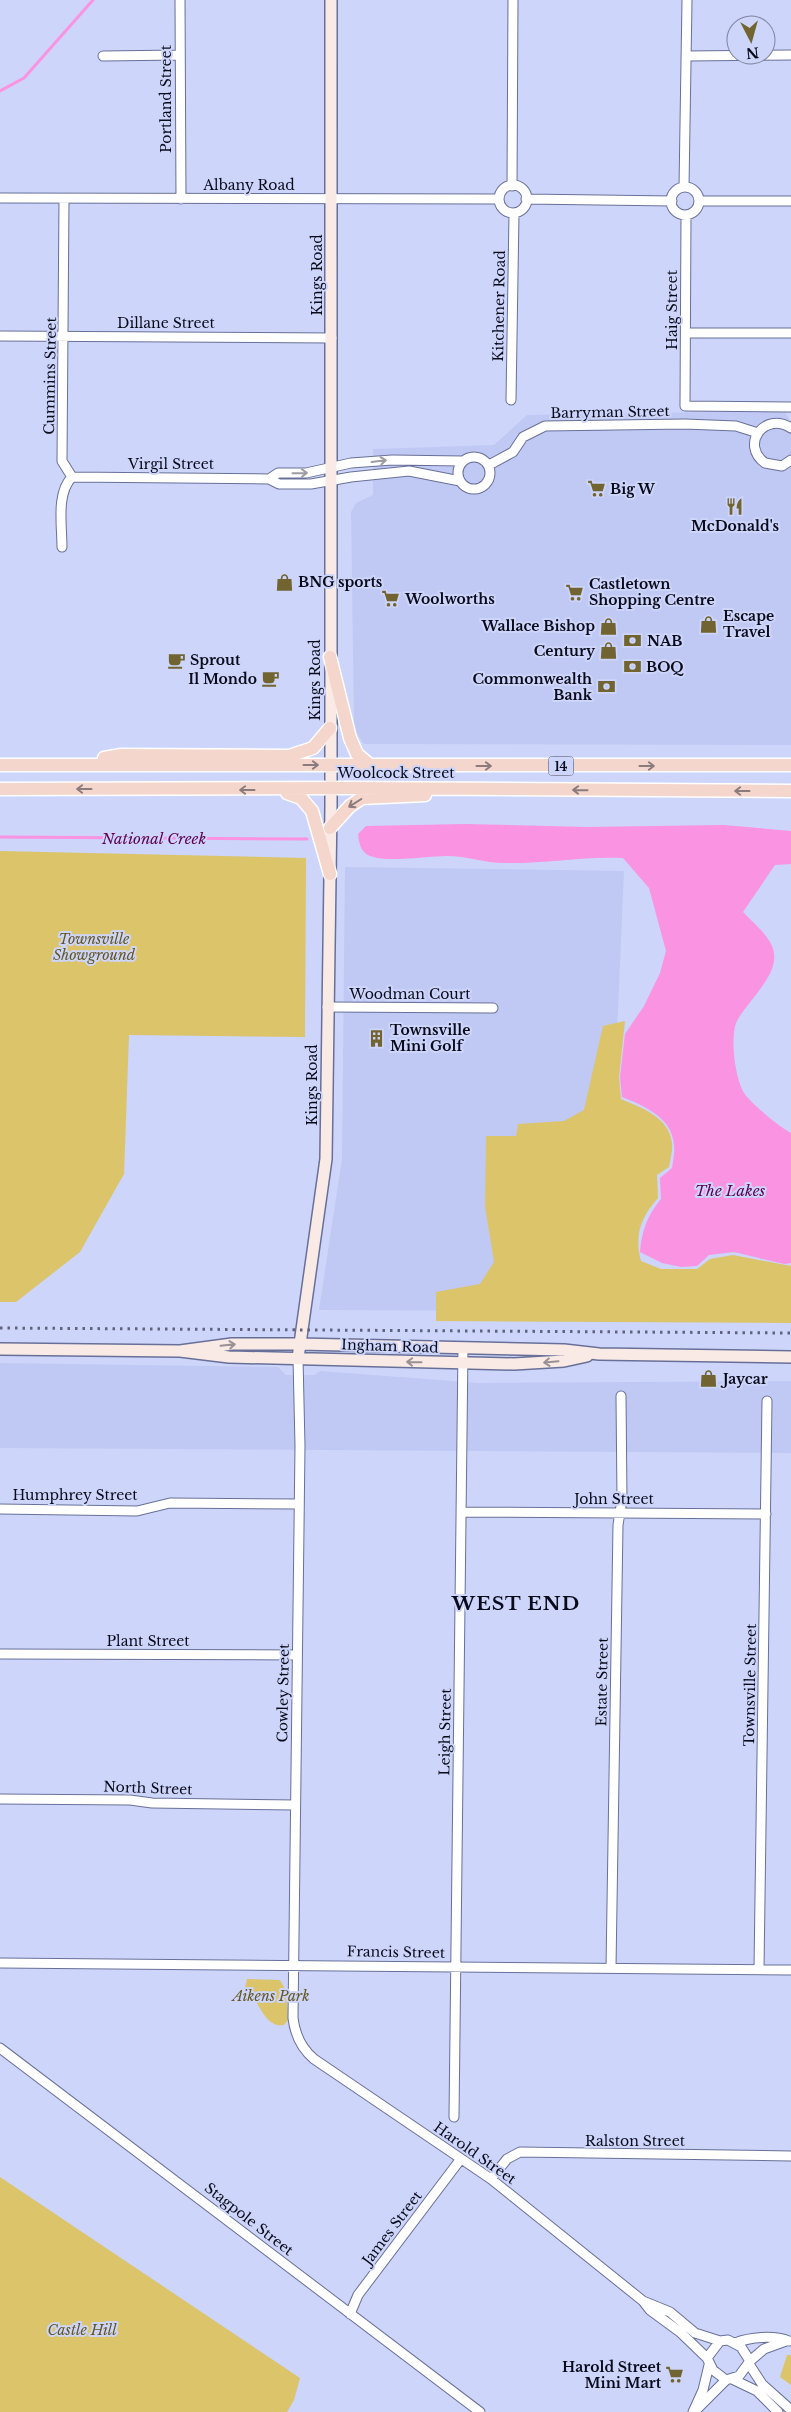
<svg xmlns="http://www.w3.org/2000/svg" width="791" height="2412" font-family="'Libre Baskerville',serif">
<rect width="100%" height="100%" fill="#cdd5fa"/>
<!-- built -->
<path fill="#c0c9f3" d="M784 411 791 422V745L364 744 356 732 354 722 351 512 356 503 373 495V449L494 445 527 415Z
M345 867 624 871 605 1311 319 1310 342 1159Z
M0 1363 278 1367 286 1375H315L320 1371 479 1383 791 1381V1453L0 1448Z"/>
<!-- green -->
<path fill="#dbc46a" d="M0 851 306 858 305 1037 129 1035 124 1174 80 1252 16 1302H0Z
M625 1021 619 1077 621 1099C642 1108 669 1117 672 1143 673 1150 670 1160 669 1167L657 1175 658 1198C641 1217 634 1235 641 1261L661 1269H697L710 1259 733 1255 791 1266V1323L436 1321V1292L480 1284 494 1262 485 1206 486 1136H516L518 1124 564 1121 584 1110 603 1026Z
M247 1979 280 1980 285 1989 289 2019 284 2025C264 2029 258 1997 245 1988Z
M0 2177 300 2378 294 2400 287 2412H0Z
M787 2355H791V2385L780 2377Z"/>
<!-- water -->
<path fill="#f993e2" d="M465 824 586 827 724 825 791 831V864L775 865 743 912C753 923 773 938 774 954 777 978 745 1003 736 1023 730 1039 735 1084 747 1097 758 1109 777 1125 791 1133V1263L784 1264 734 1252 709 1255 697 1266 681 1267 662 1263 640 1252C642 1230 647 1216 661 1199L660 1178 672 1168C673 1161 675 1152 674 1145 672 1117 644 1106 622 1097L620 1077 625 1034 644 1006 660 973 666 951 649 888 623 858C583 856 544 864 504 863 485 863 467 856 447 856 425 856 390 863 370 856 361 853 359 843 358 834L366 826Z"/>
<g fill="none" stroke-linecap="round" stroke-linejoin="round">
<!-- stream -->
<path stroke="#f993e2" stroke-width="3" d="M0 91 24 78 93 0
M0 837 307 839"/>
<defs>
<path id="minor" d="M180 0 181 199
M103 56 180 55
M686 56 791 55
M499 199a14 14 0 1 1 28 0a14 14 0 1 1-28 0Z
M512 186 513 0
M684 187 687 0
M671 201a14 14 0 1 1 28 0a14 14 0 1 1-28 0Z
M0 198 499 199
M64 199 62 461 72 477
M526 199 672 201
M699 201H791
M686 215 685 406 791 407
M686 333H791
M0 336 332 338
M511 400 514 213
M791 428C764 411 740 445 765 463L782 466 791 460
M458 473a16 16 0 1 1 32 0a16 16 0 1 1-32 0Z
M489 465 513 452 523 437 545 426 685 424 736 426 758 433
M72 477 269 479 279 484H311L351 477 409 471 460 481
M269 479 278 473H306L351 463 392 460 462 461
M62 547C62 526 56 493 72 477
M327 1007 493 1008
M298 1358 300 1446 293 2018C295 2035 301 2048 314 2059L491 2179 643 2301 650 2310 680 2332 707 2358
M0 1509 137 1511 170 1503 299 1504
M462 1512 766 1514
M0 1654 297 1655
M0 1799 130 1800 152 1803 295 1805
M0 1963 791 1970
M611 1968 618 1525 622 1500 621 1396
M759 1969 767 1401
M0 2048 480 2412
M454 2117 463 1348
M491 2179 507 2159 520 2152 791 2156
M643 2301 670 2312 695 2333 720 2341
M350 2314 358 2295 460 2160
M728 2340 741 2347 750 2361 739 2376 726 2380 713 2370 707 2358 720 2341Z
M735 2343C750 2337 774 2335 789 2341
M750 2361 764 2349 786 2341
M749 2364 762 2384 791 2410
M732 2379 757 2391 778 2412
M698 2408 726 2380
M693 2412 703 2390 709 2365"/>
<path id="secondary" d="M0 1349 180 1351 229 1357 514 1364 564 1361 587 1356
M180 1351 232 1344H299L564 1350 599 1354 791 1357
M298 1358 326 1159 331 806V0"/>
<path id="primary" d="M330 657 350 738 357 754 370 765
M104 758 121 755 289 756 313 748 330 728
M0 765H791
M0 789 348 788 791 791
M287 793 301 798 312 811 330 874
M330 828 350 806 362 798 425 795"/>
</defs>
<!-- minor casing -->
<use href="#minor" stroke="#687099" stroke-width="11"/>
<!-- secondary casing -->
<use href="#secondary" stroke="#687099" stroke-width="14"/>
<!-- primary casing -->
<use href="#primary" stroke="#fff" stroke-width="15"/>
<!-- minor -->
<use href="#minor" stroke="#fff" stroke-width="9"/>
<!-- secondary -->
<use href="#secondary" stroke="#faeae6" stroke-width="11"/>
<!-- primary -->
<use href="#primary" stroke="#f5d6cd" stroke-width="12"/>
<!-- rail -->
<path stroke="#5f637c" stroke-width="3" stroke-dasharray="2.5 5" stroke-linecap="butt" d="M0 1328 791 1333"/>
</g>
<!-- one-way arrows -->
<defs><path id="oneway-shaft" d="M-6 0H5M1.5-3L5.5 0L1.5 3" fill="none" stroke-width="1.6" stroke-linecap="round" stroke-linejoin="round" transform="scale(1.25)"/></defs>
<g stroke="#9d9da3">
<use href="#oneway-shaft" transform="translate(379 461) rotate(-7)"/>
<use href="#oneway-shaft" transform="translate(300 473) rotate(-1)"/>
</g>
<g stroke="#8b7b7c">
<use href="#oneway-shaft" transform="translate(311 765)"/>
<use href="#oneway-shaft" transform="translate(484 766)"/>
<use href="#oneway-shaft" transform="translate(647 766)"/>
<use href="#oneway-shaft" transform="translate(84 789) rotate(-180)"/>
<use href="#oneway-shaft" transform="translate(247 790) rotate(-180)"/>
<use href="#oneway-shaft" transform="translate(580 790) rotate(-179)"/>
<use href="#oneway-shaft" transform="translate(742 791) rotate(180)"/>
<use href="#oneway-shaft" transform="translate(355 803) rotate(148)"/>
</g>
<g stroke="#9a9194">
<use href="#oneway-shaft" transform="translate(228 1345) rotate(-6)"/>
<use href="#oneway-shaft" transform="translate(414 1362) rotate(-179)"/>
<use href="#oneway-shaft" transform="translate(551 1362) rotate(175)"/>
</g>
<!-- icons -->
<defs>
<symbol id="supermarket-bare" viewBox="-9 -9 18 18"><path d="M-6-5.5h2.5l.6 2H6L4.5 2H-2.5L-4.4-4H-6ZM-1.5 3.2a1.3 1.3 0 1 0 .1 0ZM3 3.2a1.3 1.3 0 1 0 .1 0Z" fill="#716431" stroke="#cdd5fa" stroke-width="2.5" paint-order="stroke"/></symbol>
<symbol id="restaurant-bare" viewBox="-9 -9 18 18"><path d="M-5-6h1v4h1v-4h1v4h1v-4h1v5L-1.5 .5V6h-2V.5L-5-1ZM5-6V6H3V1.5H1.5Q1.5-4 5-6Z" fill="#716431" stroke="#cdd5fa" stroke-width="2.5" paint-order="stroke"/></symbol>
<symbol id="shop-bare" viewBox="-9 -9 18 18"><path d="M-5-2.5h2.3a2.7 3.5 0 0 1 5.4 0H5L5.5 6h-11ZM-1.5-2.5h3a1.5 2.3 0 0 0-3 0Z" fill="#716431" stroke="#cdd5fa" stroke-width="2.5" paint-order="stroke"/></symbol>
<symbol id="bank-bare" viewBox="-9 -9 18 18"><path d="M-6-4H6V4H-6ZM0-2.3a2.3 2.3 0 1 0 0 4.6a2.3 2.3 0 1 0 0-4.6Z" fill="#716431" stroke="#cdd5fa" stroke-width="2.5" paint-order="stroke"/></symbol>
<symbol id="cafe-bare" viewBox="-9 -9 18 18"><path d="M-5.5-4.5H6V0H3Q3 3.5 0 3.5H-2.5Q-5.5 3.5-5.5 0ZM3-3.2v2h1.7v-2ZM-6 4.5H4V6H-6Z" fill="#716431" stroke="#cdd5fa" stroke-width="2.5" paint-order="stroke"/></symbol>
<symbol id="building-bare" viewBox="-9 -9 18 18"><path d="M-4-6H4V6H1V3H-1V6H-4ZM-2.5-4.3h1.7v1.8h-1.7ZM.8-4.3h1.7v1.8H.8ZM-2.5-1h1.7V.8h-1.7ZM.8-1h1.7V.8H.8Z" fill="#716431" stroke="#cdd5fa" stroke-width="2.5" paint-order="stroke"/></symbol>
</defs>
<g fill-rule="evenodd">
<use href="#supermarket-bare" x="584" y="476" width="25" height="25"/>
<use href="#restaurant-bare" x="722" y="494" width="25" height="25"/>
<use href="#shop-bare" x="272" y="570" width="25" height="25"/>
<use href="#supermarket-bare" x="562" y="580" width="25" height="25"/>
<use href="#supermarket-bare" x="378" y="586" width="25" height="25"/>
<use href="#shop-bare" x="696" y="612" width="25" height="25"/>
<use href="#shop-bare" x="596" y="614" width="25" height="25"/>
<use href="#bank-bare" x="620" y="628" width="25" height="25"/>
<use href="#shop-bare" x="596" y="638" width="25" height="25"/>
<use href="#cafe-bare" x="164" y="648" width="25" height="25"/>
<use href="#bank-bare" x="620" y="654" width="25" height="25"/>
<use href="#cafe-bare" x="258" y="666" width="25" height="25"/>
<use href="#bank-bare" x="594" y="674" width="25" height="25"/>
<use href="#building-bare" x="364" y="1026" width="25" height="25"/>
<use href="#shop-bare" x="696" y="1366" width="25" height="25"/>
<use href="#supermarket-bare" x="662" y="2362" width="25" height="25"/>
</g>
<g text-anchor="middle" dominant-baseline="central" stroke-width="4" stroke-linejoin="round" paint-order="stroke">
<!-- shield labels -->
<rect fill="#cdd5fa" stroke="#44485d" stroke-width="1" x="548.5" y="756.5" width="25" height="19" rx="4"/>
<g font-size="12" font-weight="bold" fill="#090b1a">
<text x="561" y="766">14</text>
</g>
<!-- street labels -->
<g font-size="14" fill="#090b1a" stroke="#cdd5fa">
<text transform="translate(166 99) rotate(-90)">Portland Street</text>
<text x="249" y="185">Albany Road</text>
<text transform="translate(317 275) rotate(-90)">Kings Road</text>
<text transform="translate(499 306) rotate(-89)">Kitchener Road</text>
<text transform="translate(672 310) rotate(-90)">Haig Street</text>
<text x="166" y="323">Dillane Street</text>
<text transform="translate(50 376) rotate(-89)">Cummins Street</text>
<text transform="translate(610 412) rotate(-1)">Barryman Street</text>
<text x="171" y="464">Virgil Street</text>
<text transform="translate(315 680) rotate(-90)">Kings Road</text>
<text x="396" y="773">Woolcock Street</text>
<text x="410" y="994">Woodman Court</text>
<text transform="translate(312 1085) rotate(-90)">Kings Road</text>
<text transform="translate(390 1346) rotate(2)">Ingham Road</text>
<text x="75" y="1495">Humphrey Street</text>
<text x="614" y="1499">John Street</text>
<text x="148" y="1641">Plant Street</text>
<text transform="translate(602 1682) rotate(-89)">Estate Street</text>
<text transform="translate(750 1685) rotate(-89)">Townsville Street</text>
<text transform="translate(283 1693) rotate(-89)">Cowley Street</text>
<text transform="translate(445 1732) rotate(-89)">Leigh Street</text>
<text transform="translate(148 1788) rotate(2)">North Street</text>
<text transform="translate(396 1952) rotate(1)">Francis Street</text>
<text x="635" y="2141">Ralston Street</text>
<text transform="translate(475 2153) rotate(35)">Harold Street</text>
<text transform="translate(249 2219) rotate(38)">Stagpole Street</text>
<text transform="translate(392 2228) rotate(-53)">James Street</text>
</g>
<!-- poi labels -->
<g font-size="14" font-weight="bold" fill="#090b1a" stroke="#cdd5fa" text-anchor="start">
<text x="610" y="489">Big W</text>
<text x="735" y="526" text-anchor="middle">McDonald's</text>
<text x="298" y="582">BNG sports</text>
<text x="589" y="584">Castletown<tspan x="589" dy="16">Shopping Centre</tspan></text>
<text x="405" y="599">Woolworths</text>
<text x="723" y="616">Escape<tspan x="723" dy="16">Travel</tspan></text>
<text x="595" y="626" text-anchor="end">Wallace Bishop</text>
<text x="647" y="641">NAB</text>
<text x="595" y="651" text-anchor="end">Century</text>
<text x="190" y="660">Sprout</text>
<text x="646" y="667">BOQ</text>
<text x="257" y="679" text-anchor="end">Il Mondo</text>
<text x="592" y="679" text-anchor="end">Commonwealth<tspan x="592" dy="16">Bank</tspan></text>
<text x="390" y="1030">Townsville<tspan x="390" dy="16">Mini Golf</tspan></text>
<text x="723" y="1379">Jaycar</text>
<text x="661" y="2367" text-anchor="end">Harold Street<tspan x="661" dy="16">Mini Mart</tspan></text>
</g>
<!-- park labels -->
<g font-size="14" font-style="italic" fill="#635620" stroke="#cdd5fa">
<text x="94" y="939">Townsville<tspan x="94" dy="16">Showground</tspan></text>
<text x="271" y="1996">Aikens Park</text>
<text x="82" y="2330">Castle Hill</text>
</g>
<!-- water labels -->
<g font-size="15" font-style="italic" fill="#600053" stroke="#cdd5fa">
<text x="154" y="838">National Creek</text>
<text x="730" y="1190">The Lakes</text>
</g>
<!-- district labels -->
<g font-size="19" font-weight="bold" letter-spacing="1" fill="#090b1a" stroke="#cdd5fa">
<text x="516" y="1603">WEST END</text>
</g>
</g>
<!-- north arrow -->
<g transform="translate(751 40) rotate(174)"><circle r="24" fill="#cdd5fa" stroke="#7f84a0"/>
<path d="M0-4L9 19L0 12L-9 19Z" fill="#716431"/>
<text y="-8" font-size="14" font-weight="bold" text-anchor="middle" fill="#090b1a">N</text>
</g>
</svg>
